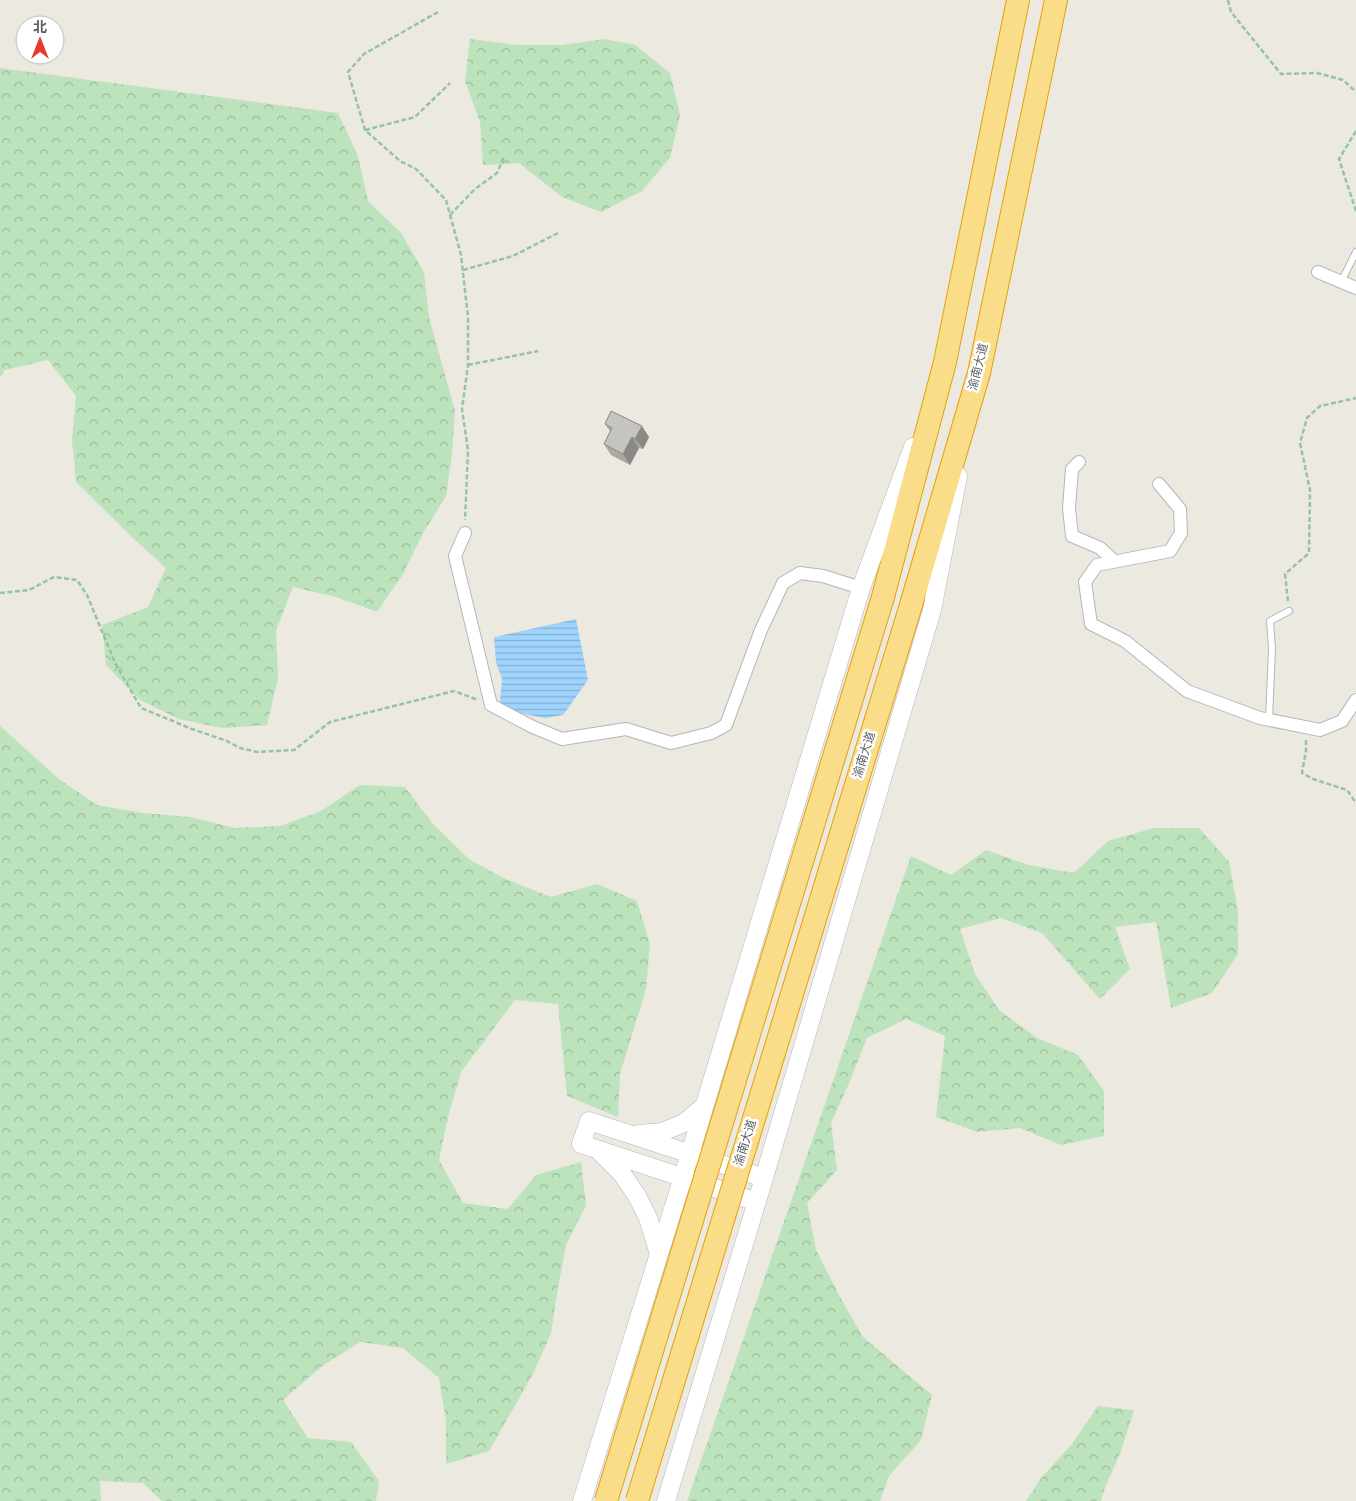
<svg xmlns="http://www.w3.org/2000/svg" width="1356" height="1501" font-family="Overpass,'Noto Sans SC',sans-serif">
<defs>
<pattern id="forest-crowns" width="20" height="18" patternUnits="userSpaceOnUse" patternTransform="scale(1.25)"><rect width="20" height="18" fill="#bde3bd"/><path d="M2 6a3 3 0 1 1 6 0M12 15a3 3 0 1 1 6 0" fill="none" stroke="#9dbb9d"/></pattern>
<pattern id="water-rules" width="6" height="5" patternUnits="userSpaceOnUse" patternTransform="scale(1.25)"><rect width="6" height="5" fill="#9fd4fd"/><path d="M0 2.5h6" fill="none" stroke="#85afd0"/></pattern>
</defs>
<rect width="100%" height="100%" fill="#ece9e0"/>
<!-- forest -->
<path fill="url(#forest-crowns)" d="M470 39 517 45H562L604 39 635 45 670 73 680 115 670 158 642 191 601 212 562 197 519 163 483 165 480 122 465 81Z
M0 68 338 113 358 156 368 201 401 233 424 272 429 317 455 411 452 454 446 496 422 535 403 574 377 612 336 597 293 587 276 631 278 678 267 725 222 728 179 719 140 700 106 665 102 625 148 607 166 568 136 541 76 482 72 439 76 396 48 360 5 370 0 378Z
M0 726 59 779 97 805 143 813 190 817 235 828 280 826 321 811 360 785 405 787 433 824 470 860 508 880 551 897 597 884 637 901 650 944 646 989 620 1074 618 1117 567 1096 558 1004 515 1000 461 1072 448 1117 439 1160 463 1203 508 1209 536 1175 581 1162 586 1205 566 1245 558 1288 551 1333 534 1372 489 1451 446 1464V1421L439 1378 403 1348 360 1342 321 1367 283 1400 308 1438 351 1442 379 1481 376 1501H162L143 1483 100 1481 101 1501H0Z
M1154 828H1199L1229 862 1238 910V954L1212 993 1171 1008 1156 922 1115 927 1130 969 1100 999 1042 933 1001 918 960 929 975 974 999 1010 1037 1038 1078 1055 1104 1091V1136L1061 1145 1020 1128 977 1132 936 1117 945 1036 906 1019 867 1038 850 1081 831 1123 837 1170 807 1203 816 1250 840 1297 863 1337 932 1395 921 1440 889 1476 880 1501H687L911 856 951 875 986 850 1029 865 1074 873 1108 841Z
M1098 1406 1134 1410 1121 1451 1104 1490 1101 1501H1026L1042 1477 1072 1444Z"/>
<!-- water -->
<path fill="url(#water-rules)" d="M576 619 588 680 563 715 545 718 508 711 500 701 502 679 496 662 494 637Z"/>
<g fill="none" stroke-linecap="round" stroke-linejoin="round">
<defs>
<path id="lane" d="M1341 282 1356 252
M1269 720 1272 648 1270 621 1289 611"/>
<path id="street" d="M1318 272 1356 288
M1079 462 1072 469 1069 508 1072 536 1100 548 1114 561
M1159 484 1180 509 1181 533 1170 551 1097 565 1085 582 1091 624 1125 641 1187 691 1260 718 1320 730 1342 721 1356 700
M465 533 455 556 491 705 533 727 562 739 626 729 671 743 711 733 726 725 761 630 783 583 800 573 823 576 861 588"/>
<path id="secondary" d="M639 1134 662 1132 684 1123 704 1106
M601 1153 623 1175 637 1196 648 1218 659 1254
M757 1202 581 1144 589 1121 764 1178
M582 1501 683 1177 861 588 913 447
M666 1501 764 1178 932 610 958 476"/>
<path id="highway" d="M883 597 945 362 1018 0
M911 605 979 373 1056 0"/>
</defs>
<!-- lane casing -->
<use href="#lane" stroke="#b3b6bb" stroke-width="8"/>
<!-- street casing -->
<use href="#street" stroke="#b3b6bb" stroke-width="14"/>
<!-- secondary casing -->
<use href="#secondary" stroke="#b4b7bd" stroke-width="19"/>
<!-- highway casing -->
<use href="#highway" stroke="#e7a005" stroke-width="24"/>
<!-- path -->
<path stroke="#96c4a3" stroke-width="2.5" stroke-dasharray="5 2.5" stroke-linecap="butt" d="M1228 0 1231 12 1281 74 1317 73 1343 80 1356 92
M438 12 364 54 348 72 365 130 400 161 416 169 446 200 461 255 468 317V365L462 409 468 450 465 520
M365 130 415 117 450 83
M1356 131 1339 159 1356 211
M450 215 474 190 497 173 504 157
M463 270 513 256 558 233
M468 365 538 351
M0 593 29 590 54 577 77 580 87 595 116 665 141 708 192 729 227 741 240 748 257 752 294 750 330 722 454 691 478 700
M1288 601 1285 574 1309 553 1310 490 1300 443 1307 418 1320 406 1356 398
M1306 740V751L1302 773 1313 779 1347 790 1356 803"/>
<!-- lane -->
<use href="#lane" stroke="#fff" stroke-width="6"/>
<!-- street -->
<use href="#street" stroke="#fff" stroke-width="12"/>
<!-- secondary -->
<use href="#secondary" stroke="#fff" stroke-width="18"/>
<!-- highway -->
<use href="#highway" stroke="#fadd89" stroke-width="22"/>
<defs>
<path id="highway-bridge" d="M606 1501 883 597
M637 1501 911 605"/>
</defs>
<!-- highway-bridge casing -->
<use href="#highway-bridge" stroke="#e7a005" stroke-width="24" stroke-linecap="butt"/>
<!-- highway-bridge -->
<use href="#highway-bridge" stroke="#fadd89" stroke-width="22"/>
</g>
<!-- wall -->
<path fill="#aaa9a3" d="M605 424 649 437 643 449 639 448 630 465 611 455 604 444 610 431Z"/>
<!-- shaded-wall -->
<path fill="#8b8985" d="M642 426 649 437 643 449 635 439Z
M632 437 639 448 630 465 623 454Z"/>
<!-- building -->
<path fill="#c6c4be" stroke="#8b8985" d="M611 411 642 426 635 439 632 437 623 454 604 444 612 428 605 424Z"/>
<g text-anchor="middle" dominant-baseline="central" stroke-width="5" stroke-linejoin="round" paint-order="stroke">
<!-- street labels -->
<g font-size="12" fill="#595d61" stroke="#fff">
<text transform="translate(979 367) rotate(-76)">渝南大道</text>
<text transform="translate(865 755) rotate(-73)">渝南大道</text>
<text transform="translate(746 1143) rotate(-73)">渝南大道</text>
</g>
</g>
<!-- north arrow -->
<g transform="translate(40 40)"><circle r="24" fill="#ffffff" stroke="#bdbec0"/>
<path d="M0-4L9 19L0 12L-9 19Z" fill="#e53b2e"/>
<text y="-8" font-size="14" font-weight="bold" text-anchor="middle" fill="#595d61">北</text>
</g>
</svg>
